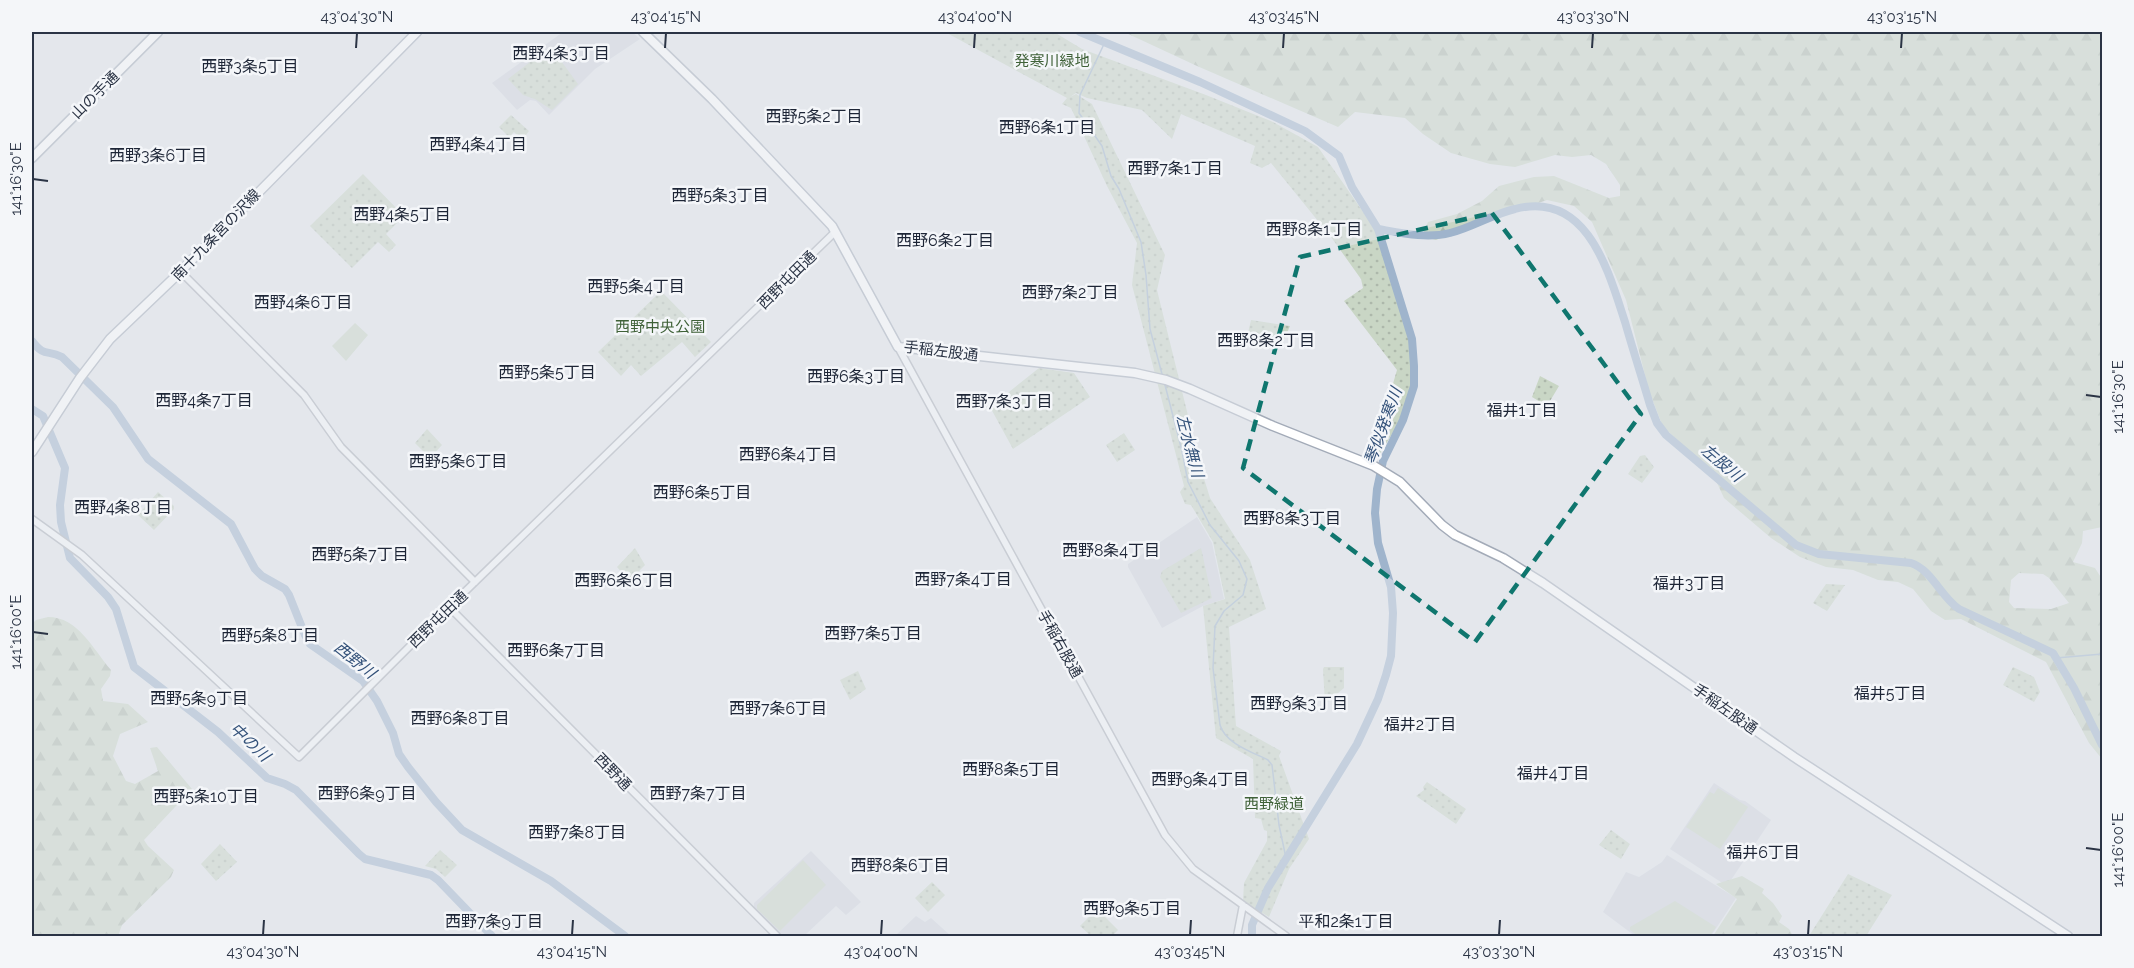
<svg xmlns="http://www.w3.org/2000/svg" width="2134" height="968" font-family="Raleway,'Noto Sans JP',sans-serif">
<defs>
<pattern id="forest-firs" width="22" height="20" patternUnits="userSpaceOnUse" patternTransform="scale(1.5)"><rect width="22" height="20" fill="#c9d6c5"/><path d="M5 1l3.5 6h-7zM16 11l3.5 6h-7z" fill="#adb8ab"/></pattern>
<pattern id="park-dots" width="8" height="8" patternUnits="userSpaceOnUse" patternTransform="scale(1.5)"><rect width="8" height="8" fill="#c9d6c5"/><path d="M2 2h.1M6 6h.1" fill="none" stroke="#adb8ab" stroke-width="1.8" stroke-linecap="round"/></pattern>
</defs>
<rect width="100%" height="100%" fill="#e4e7ec"/>
<!-- built -->
<path fill="#d2d6de" d="M563 32H632L640 39 595 69 549 115 536 101 530 100 517 110 492 83Z
M1197 517 1212 543 1224 599 1203 606 1162 628 1128 567V564Z
M1714 783 1740 800 1745 801 1771 820 1727 886 1670 849Z
M811 851 861 902 846 915 836 906 804 936H782L754 908V903Z
M1667 855 1736 898 1711 936H1635L1603 912 1626 872 1639 877 1662 862Z
M916 916 925 922 931 918 951 936H895Z"/>
<!-- grass -->
<path fill="#c9d6c5" d="M355 323 368 335 346 361 332 346Z
M1718 788 1748 807 1720 849 1686 827 1710 792 1714 794Z
M803 860 826 885 780 931 757 909V905Z
M1675 901 1716 927 1710 936H1638L1630 930V927Z"/>
<!-- forest -->
<path fill="url(#forest-firs)" fill-rule="evenodd" d="M1124 32H2102V527L2083 531 2082 543 2073 562 2095 568 2102 579V759L2089 743 2046 662 1961 619 1945 620 1931 611 1913 589 1898 582 1878 580 1853 570 1826 567 1800 557 1771 538 1724 498 1711 470 1663 427 1649 391 1626 300 1592 222 1574 206 1547 200 1510 213 1484 218 1460 230 1436 240 1422 236 1428 222 1457 214 1482 201 1499 186 1534 177 1554 176 1609 198 1620 196V185L1606 164 1591 155 1572 157 1555 155 1515 167 1490 164 1451 153 1423 134 1405 118 1355 112 1338 127 1197 66ZM2019 573 2043 574 2049 578 2069 603 2051 609 2014 608 2009 602 2011 580Z
M48 617C78 617 93 649 111 670L110 676 101 689 103 701 128 704 148 722 120 734 113 756 126 781 135 784 158 771 150 748 157 747 192 789 144 840 148 846 174 870 171 877 122 925 118 936H32V624L36 620Z
M1742 876 1764 889 1762 893 1773 903 1782 916 1779 922 1789 929 1793 936H1713L1737 899 1716 884Z"/>
<!-- park -->
<path fill="url(#park-dots)" d="M945 32H1054L1082 49 1206 95 1273 122 1318 147 1375 229 1410 337 1412 387 1400 421 1376 460 1366 458 1387 404 1397 370 1344 301 1363 288 1361 279 1331 237 1271 163 1262 168 1250 163 1255 146 1181 114 1172 139 1142 110 1087 98 1076 93 1070 97 1076 94 1092 104 1165 255 1157 290 1202 472 1210 498 1250 560 1266 609 1229 627 1236 726 1281 751 1279 756 1309 839 1289 869 1269 917 1243 901 1244 883 1267 841V831L1264 830 1261 819 1255 818 1253 759 1216 738 1203 606 1225 599 1213 542 1191 505 1185 504 1180 492 1184 486 1132 285 1137 243 1107 186 1071 108 1062 104 1067 98Z
M547 49 553 50 578 84 552 110 535 99 523 95 508 79Z
M511 115 529 131 522 140 514 132 509 137 499 127Z
M363 174 404 216 386 234 396 245 389 252 378 242 352 268 310 226Z
M661 291 711 342 695 357 682 342 641 376 631 365 621 376 598 352Z
M1251 320 1290 326 1283 342 1270 337 1250 335 1248 333Z
M1039 368 1074 373 1090 397 1013 449 990 407Z
M1540 376 1559 386 1547 406 1532 397Z
M427 429 442 445 430 458 415 443Z
M1124 433 1135 450 1117 462 1106 445Z
M1645 455 1654 467 1642 483 1628 474 1640 456Z
M158 492 174 506V509L154 530 138 515Z
M635 548 645 565 629 581 617 567Z
M1201 548 1212 598 1181 613 1160 577 1162 571Z
M1826 584 1845 585 1827 611 1813 603Z
M1324 667H1344V688L1325 704 1323 669Z
M2013 667 2034 677 2040 692 2034 702 2003 685Z
M858 671 866 689 850 700 840 680Z
M1427 782 1466 809 1456 824 1416 796 1424 790 1423 787Z
M1611 830 1630 844 1621 859 1599 845Z
M220 844 237 862 216 881 201 864Z
M440 850 457 865 445 877 436 869 425 866Z
M1848 874 1892 895 1866 936H1809Z
M932 882 945 895 928 912 915 898Z
M1097 909 1118 930 1112 936H1091L1080 926Z"/>
<g fill="none" stroke-linecap="round" stroke-linejoin="round">
<!-- stream -->
<path stroke="#9fb4cc" stroke-width="1.5" d="M1105 42 1080 95 1079 113 1102 146 1111 176 1119 189 1141 242 1146 275 1150 329 1162 374
M1165 385 1182 451 1188 482 1210 525 1239 561 1247 579 1243 595 1224 611 1215 626 1213 668 1220 725C1225 743 1252 752 1268 760L1272 765 1279 825 1286 858
M2056 658 2102 654"/>
<!-- river -->
<path stroke="#9fb4cc" stroke-width="8" d="M1080 32 1200 82 1305 131 1339 156 1352 187 1378 229 1412 339 1414 366V386L1403 420 1383 461 1377 489 1375 513 1378 543 1391 587 1393 613 1391 656 1386 675 1378 699 1357 744 1268 888 1252 925V936
M1378 229C1401 233 1427 239 1450 233 1473 227 1493 214 1515 209 1587 190 1608 270 1625 322 1633 350 1642 378 1650 405L1657 423 1666 435 1796 545 1819 554 1911 563C1932 570 1941 597 1959 609L2053 653 2074 688 2102 745
M32 341C45 358 47 349 62 357L113 407 148 459 231 524 255 569 262 576 285 589 289 595 305 635 310 644 363 681 377 701 393 733 399 754 408 767 436 802 462 830 551 881 625 936
M32 409 43 416 65 468 60 505 61 522 70 558 108 597 116 609 134 667 218 732 267 778 285 784 296 790 359 854 365 859 431 875 438 880 492 936"/>
<defs>
<path id="minor" d="M180 271 304 395 341 447 475 582
M898 347 1165 835 1193 869 1286 936
M32 519 82 555 299 757 443 613 835 232
M449 607 777 936
M1237 936 1243 905"/>
<path id="major" d="M643 32 712 99 832 226 898 347 1135 373 1166 380 1190 389 1273 426 1374 466 1400 482 1442 525 1455 535 1503 558 1543 583 1794 757 2068 936
M32 158 158 32
M32 452 80 378 110 339 175 277 417 32"/>
</defs>
<!-- minor casing -->
<use href="#minor" stroke="#a9aeb7" stroke-width="9"/>
<!-- major casing -->
<use href="#major" stroke="#a3abb8" stroke-width="11"/>
<!-- minor -->
<use href="#minor" stroke="#f7f8fa" stroke-width="6"/>
<!-- major -->
<use href="#major" stroke="#fff" stroke-width="8"/>
</g>
<!-- marked area -->
<path d="M0 0H2134V968H0ZM1492 213 1641 414 1475 642 1243 468 1300 257Z" fill="#e4e7ec" fill-opacity=".55" fill-rule="evenodd"/>
<path fill="none" stroke="#0f766e" stroke-width="4.5" stroke-dasharray="12 8" stroke-linejoin="round" d="M1492 213 1641 414 1475 642 1243 468 1300 257Z"/>
<!-- ticks -->
<path fill="none" stroke="#2b3445" stroke-width="2" d="M356 48 357 33M665 48 666 33M974 48 975 33M1283 48 1284 33M1592 48 1593 33M1901 48 1902 33M33 179 48 181M2086 395 2101 397M33 632 48 634M2086 848 2101 850M263 935 264 920M572 935 573 920M881 935 882 920M1190 935 1191 920M1499 935 1500 920M1808 935 1809 920"/>
<g text-anchor="middle" dominant-baseline="central" stroke-width="5" stroke-linejoin="round" paint-order="stroke">
<!-- park labels -->
<g font-size="15" fill="#3f6138" stroke="#f4f6f9">
<text x="1052" y="61">発寒川緑地</text>
<text x="660" y="327">西野中央公園</text>
<text x="1274" y="804">西野緑道</text>
</g>
<!-- street labels -->
<g font-size="15" fill="#2b3445" stroke="#f4f6f9">
<text transform="translate(95 95) rotate(-45)">山の手通</text>
<text transform="translate(216 235) rotate(-46)">南十九条宮の沢線</text>
<text transform="translate(787 280) rotate(-45)">西野屯田通</text>
<text transform="translate(941 351) rotate(7)">手稲左股通</text>
<text transform="translate(438 619) rotate(-44)">西野屯田通</text>
<text transform="translate(1060 644) rotate(61)">手稲右股通</text>
<text transform="translate(1725 709) rotate(35)">手稲左股通</text>
<text transform="translate(613 772) rotate(46)">西野通</text>
</g>
<!-- neighbourhood labels -->
<g font-size="16" fill="#1d2536" stroke="#f4f6f9">
<text x="561" y="53">西野4条3丁目</text>
<text x="250" y="66">西野3条5丁目</text>
<text x="814" y="116">西野5条2丁目</text>
<text x="1047" y="127">西野6条1丁目</text>
<text x="478" y="144">西野4条4丁目</text>
<text x="158" y="155">西野3条6丁目</text>
<text x="1175" y="168">西野7条1丁目</text>
<text x="720" y="195">西野5条3丁目</text>
<text x="402" y="214">西野4条5丁目</text>
<text x="1314" y="229">西野8条1丁目</text>
<text x="945" y="240">西野6条2丁目</text>
<text x="636" y="286">西野5条4丁目</text>
<text x="1070" y="292">西野7条2丁目</text>
<text x="303" y="302">西野4条6丁目</text>
<text x="1266" y="340">西野8条2丁目</text>
<text x="547" y="372">西野5条5丁目</text>
<text x="856" y="376">西野6条3丁目</text>
<text x="204" y="400">西野4条7丁目</text>
<text x="1004" y="401">西野7条3丁目</text>
<text x="1522" y="410">福井1丁目</text>
<text x="788" y="454">西野6条4丁目</text>
<text x="458" y="461">西野5条6丁目</text>
<text x="702" y="492">西野6条5丁目</text>
<text x="123" y="507">西野4条8丁目</text>
<text x="1292" y="518">西野8条3丁目</text>
<text x="1111" y="550">西野8条4丁目</text>
<text x="360" y="554">西野5条7丁目</text>
<text x="963" y="579">西野7条4丁目</text>
<text x="624" y="580">西野6条6丁目</text>
<text x="1689" y="583">福井3丁目</text>
<text x="873" y="633">西野7条5丁目</text>
<text x="270" y="635">西野5条8丁目</text>
<text x="556" y="650">西野6条7丁目</text>
<text x="1890" y="693">福井5丁目</text>
<text x="199" y="698">西野5条9丁目</text>
<text x="1299" y="703">西野9条3丁目</text>
<text x="778" y="708">西野7条6丁目</text>
<text x="460" y="718">西野6条8丁目</text>
<text x="1420" y="724">福井2丁目</text>
<text x="1011" y="769">西野8条5丁目</text>
<text x="1553" y="773">福井4丁目</text>
<text x="1200" y="779">西野9条4丁目</text>
<text x="367" y="793">西野6条9丁目</text>
<text x="698" y="793">西野7条7丁目</text>
<text x="206" y="796">西野5条10丁目</text>
<text x="577" y="832">西野7条8丁目</text>
<text x="1763" y="852">福井6丁目</text>
<text x="900" y="865">西野8条6丁目</text>
<text x="1132" y="908">西野9条5丁目</text>
<text x="494" y="921">西野7条9丁目</text>
<text x="1346" y="921">平和2条1丁目</text>
</g>
<!-- water labels -->
<g font-size="16" font-style="italic" fill="#34527a" stroke="#f4f6f9">
<text transform="translate(1383 426) rotate(-70)">琴似発寒川</text>
<text transform="translate(1190 446) rotate(75)">左水無川</text>
<text transform="translate(1722 463) rotate(40)">左股川</text>
<text transform="translate(355 660) rotate(39)">西野川</text>
<text transform="translate(250 742) rotate(43)">中の川</text>
</g>
</g>
<!-- border -->
<rect width="2134" height="968" fill="none" stroke="#f4f6f9" stroke-width="66"/>
<rect x="33" y="33" width="2068" height="902" fill="none" stroke="#2b3445" stroke-width="2"/>
<g font-size="15" text-anchor="middle" fill="#2b3445">
<text x="357" y="22">43°04'30"N</text>
<text x="666" y="22">43°04'15"N</text>
<text x="975" y="22">43°04'00"N</text>
<text x="1284" y="22">43°03'45"N</text>
<text x="1593" y="22">43°03'30"N</text>
<text x="1902" y="22">43°03'15"N</text>
<text transform="translate(16 179) rotate(-90)" y="5">141°16'30"E</text>
<text transform="translate(2118 397) rotate(-90)" y="5">141°16'30"E</text>
<text transform="translate(16 632) rotate(-90)" y="5">141°16'00"E</text>
<text transform="translate(2118 850) rotate(-90)" y="5">141°16'00"E</text>
<text x="263" y="957">43°04'30"N</text>
<text x="572" y="957">43°04'15"N</text>
<text x="881" y="957">43°04'00"N</text>
<text x="1190" y="957">43°03'45"N</text>
<text x="1499" y="957">43°03'30"N</text>
<text x="1808" y="957">43°03'15"N</text>
</g>
</svg>
